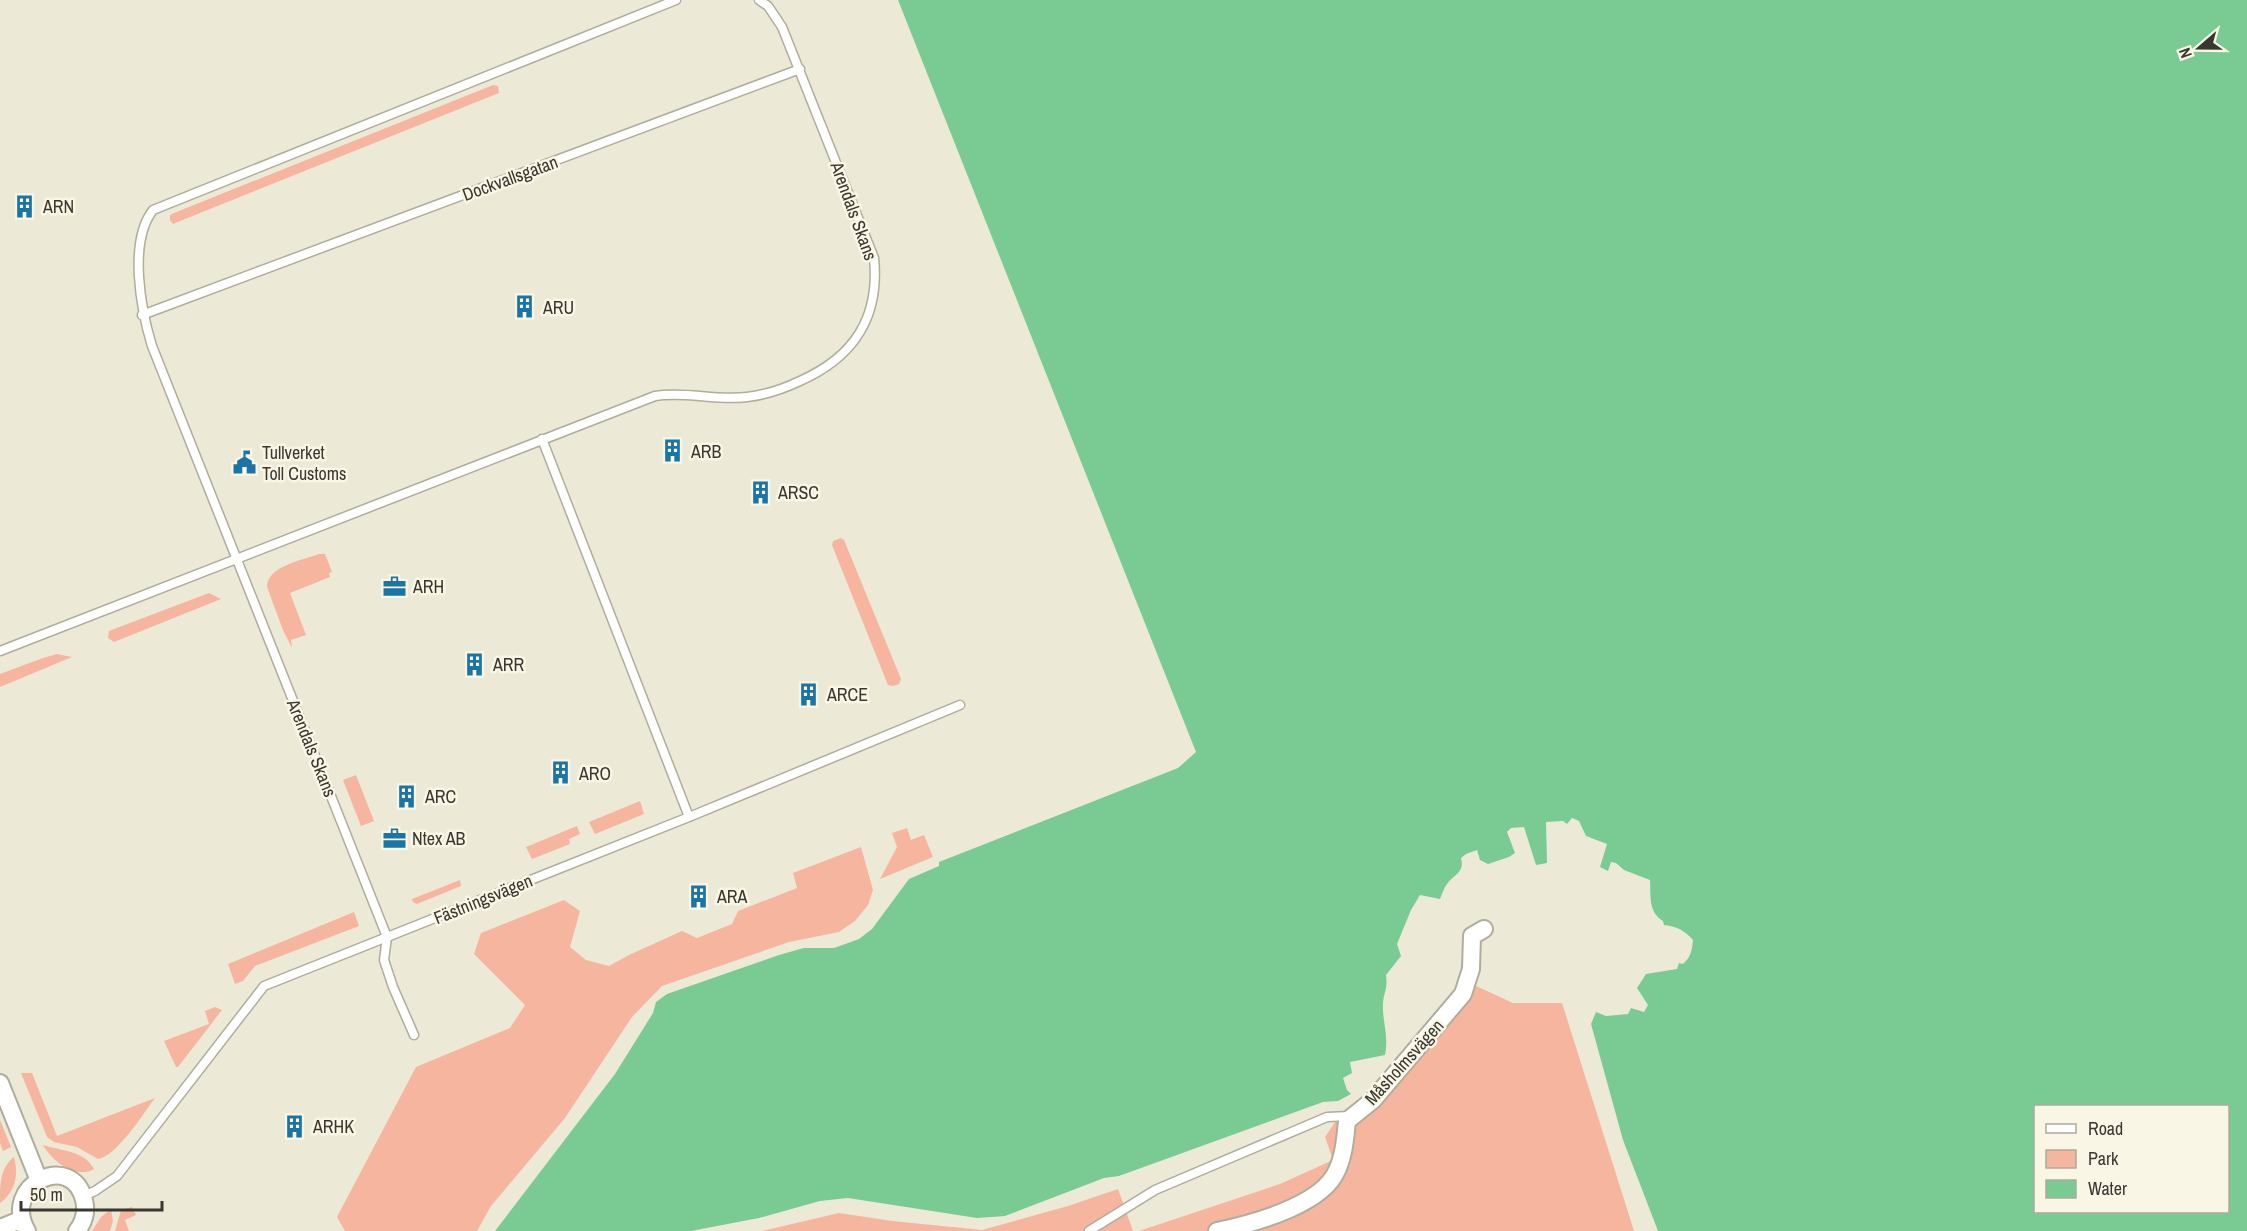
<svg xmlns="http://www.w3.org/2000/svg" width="2247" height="1231" font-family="'Archivo Narrow',sans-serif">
<rect width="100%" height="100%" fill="#ece9d7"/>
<!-- green -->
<path fill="#f6b59f" d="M493 85 498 86 499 93 185 219 173 224 170 220V215L174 213Z
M841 538 844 540 901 679 899 684 893 686 888 685 832 545 833 541Z
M319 554H325L332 572 329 573 330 577 290 593 306 635 291 640 292 648 283 630 267 587C267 566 303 560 319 554Z
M209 593 221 599 114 642 108 638 109 631Z
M57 654 72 657 0 687V674L43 658Z
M356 775 374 821 361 826 343 780Z
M640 801 644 814 595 834 589 822Z
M577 826 580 834 569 839 570 844 532 859 526 847Z
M907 828 911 840 924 835 933 857 880 879 897 847 892 833Z
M861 847 873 890 868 905 855 921 839 932 789 942 662 986 632 1017 565 1118 491 1206 477 1231H345L337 1217 416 1067 510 1028 525 1005 474 954 481 933 564 900 580 911 570 947 586 960 609 966 629 955 682 931 697 938 732 924 738 911 797 888 793 873Z
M460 880 461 886 417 904 413 902 412 899Z
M354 912 359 926 255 966 243 981 235 984 228 964Z
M1474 985 1513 1003H1562L1634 1231H1139L1280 1184 1333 1160 1325 1137 1335 1122 1355 1124Z
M215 1007 222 1010 178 1067H176L164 1041 209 1024 205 1011Z
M21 1073H32L57 1136 155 1098C143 1114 117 1156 98 1159L77 1147 54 1142 47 1137Z
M0 1120 11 1147 3 1151 0 1143Z
M43 1145C61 1151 84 1150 94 1169 76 1180 52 1161 43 1145Z
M14 1157C19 1176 15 1192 0 1203 0 1184 0 1168 14 1157Z
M1118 1189 1133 1231H762L839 1213 892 1221 982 1230 1068 1206Z
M132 1207 136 1215 125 1220 129 1231H115L121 1210Z
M111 1209 113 1221 110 1231H92L101 1217Z"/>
<!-- water -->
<path fill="#7acb93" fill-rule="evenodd" d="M898 0H2247V1231H1658L1623 1140 1591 1024 1596 1012 1606 1016 1628 1014 1631 1008 1644 1012 1648 1005 1637 988 1646 974 1677 969 1679 963 1683 964C1691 957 1692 950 1693 940 1684 930 1678 927 1664 925L1663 921C1648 912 1651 896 1650 880L1624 870 1616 863 1611 862 1608 871 1600 867 1607 844 1586 836 1579 821 1572 818 1567 824 1563 821 1546 822 1547 863 1536 865 1524 827 1511 828 1507 832 1515 853 1509 857 1488 864 1480 860 1477 850 1466 854 1461 858C1465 873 1454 874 1447 884 1444 888 1442 894 1440 899L1420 895 1411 910 1397 944 1401 956 1386 975C1388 989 1384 991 1383 1003 1382 1022 1389 1034 1385 1055L1350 1062 1352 1073 1343 1078 1347 1090 1351 1094 1338 1101 1323 1102 1119 1176 1104 1178 1005 1216 977 1218 848 1198 820 1201 759 1218 691 1231H495L615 1074 653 1013 656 1002 667 994 779 955 804 948H834L859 939 872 929 909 879 939 866V862L1178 768 1196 752ZM2036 1106H2228V1212H2036Z"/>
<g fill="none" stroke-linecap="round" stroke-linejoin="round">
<defs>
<path id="lane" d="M142 315 800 69
M542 439 689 817
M0 651 655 396C685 391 716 401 747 397 765 395 783 389 800 381 854 357 880 318 874 258L782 27 768 6 759 0
M414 1035 393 987 384 960 387 937 152 346C141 310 128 242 153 210L676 0
M83 1196 95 1191 117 1176 264 986 689 817 960 705
M1089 1231 1155 1190 1327 1117 1350 1116"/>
<path id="street" d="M0 1083 38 1178
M0 1228 20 1220
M27 1231C0 1185 72 1150 84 1200 87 1212 84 1222 77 1231
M1217 1231C1251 1224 1315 1207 1334 1176 1344 1159 1345 1140 1347 1121L1373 1100 1463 994 1471 969 1472 936 1484 929"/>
</defs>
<!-- lane casing -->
<use href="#lane" stroke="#b0ad9c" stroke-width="11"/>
<!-- street casing -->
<use href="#street" stroke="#b0ad9c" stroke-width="20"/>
<!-- lane -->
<use href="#lane" stroke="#fff" stroke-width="8"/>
<!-- street -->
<use href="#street" stroke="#fff" stroke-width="16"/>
</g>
<!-- icons -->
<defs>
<symbol id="building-bare" viewBox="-9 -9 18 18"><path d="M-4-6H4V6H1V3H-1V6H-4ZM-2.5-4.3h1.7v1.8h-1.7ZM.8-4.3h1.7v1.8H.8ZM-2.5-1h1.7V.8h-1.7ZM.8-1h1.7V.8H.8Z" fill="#1a75a4" stroke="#faf6e5" stroke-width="2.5" paint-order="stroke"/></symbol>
<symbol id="civic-bare" viewBox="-9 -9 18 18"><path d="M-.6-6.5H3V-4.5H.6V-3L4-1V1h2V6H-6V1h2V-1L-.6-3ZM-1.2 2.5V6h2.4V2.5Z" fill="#1a75a4" stroke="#faf6e5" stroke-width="2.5" paint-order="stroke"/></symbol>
<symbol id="office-bare" viewBox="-9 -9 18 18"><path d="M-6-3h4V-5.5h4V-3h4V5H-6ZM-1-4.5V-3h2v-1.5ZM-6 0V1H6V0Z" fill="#1a75a4" stroke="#faf6e5" stroke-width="2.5" paint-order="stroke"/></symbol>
</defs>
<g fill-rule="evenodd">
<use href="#building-bare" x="8" y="190" width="33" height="33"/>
<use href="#building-bare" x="508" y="290" width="33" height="33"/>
<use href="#building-bare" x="656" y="434" width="33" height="33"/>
<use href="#civic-bare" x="228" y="446" width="33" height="33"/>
<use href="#building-bare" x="744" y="476" width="33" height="33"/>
<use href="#office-bare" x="378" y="570" width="33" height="33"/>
<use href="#building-bare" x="458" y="648" width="33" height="33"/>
<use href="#building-bare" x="792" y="678" width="33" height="33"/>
<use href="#building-bare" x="544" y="756" width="33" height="33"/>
<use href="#building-bare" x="390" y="780" width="33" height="33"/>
<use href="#office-bare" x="378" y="822" width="33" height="33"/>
<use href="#building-bare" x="682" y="880" width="33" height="33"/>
<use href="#building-bare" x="278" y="1110" width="33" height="33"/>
</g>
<g text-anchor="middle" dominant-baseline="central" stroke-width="5" stroke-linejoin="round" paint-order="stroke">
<!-- street labels -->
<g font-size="18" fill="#383730" stroke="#faf6e5">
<text transform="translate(510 178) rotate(-20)">Dockvallsgatan</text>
<text transform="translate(854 211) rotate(70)">Arendals Skans</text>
<text transform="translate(312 748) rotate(68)">Arendals Skans</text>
<text transform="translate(483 899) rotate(-22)">Fästningsvägen</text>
<text transform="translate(1404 1062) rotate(-48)">Måsholmsvägen</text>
</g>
<!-- poi labels -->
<g font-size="18" fill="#383730" stroke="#faf6e5" text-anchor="start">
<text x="43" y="206">ARN</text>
<text x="543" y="307">ARU</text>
<text x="691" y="451">ARB</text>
<text x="262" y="452">Tullverket<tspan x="262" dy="21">Toll Customs</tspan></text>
<text x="778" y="492">ARSC</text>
<text x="413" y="586">ARH</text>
<text x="493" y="664">ARR</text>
<text x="827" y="694">ARCE</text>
<text x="579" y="773">ARO</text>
<text x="425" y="796">ARC</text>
<text x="412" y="838">Ntex AB</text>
<text x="717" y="896">ARA</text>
<text x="313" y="1126">ARHK</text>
</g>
</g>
<!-- legend -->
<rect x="2034" y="1105" width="195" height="108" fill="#faf6e5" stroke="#acaa9d" stroke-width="1.5"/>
<rect x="2046" y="1124" width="30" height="9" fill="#ffffff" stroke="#acaa9d" stroke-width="1.5"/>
<text x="2088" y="1135" font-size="18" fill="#383730">Road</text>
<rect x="2046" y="1150" width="30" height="18" fill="#f6b59f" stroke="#acaa9d" stroke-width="1.5"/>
<text x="2088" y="1165" font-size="18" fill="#383730">Park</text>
<rect x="2046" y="1180" width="30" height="18" fill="#7acb93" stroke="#acaa9d" stroke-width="1.5"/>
<text x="2088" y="1195" font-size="18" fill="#383730">Water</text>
<!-- north arrow -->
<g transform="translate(2199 48) rotate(250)" stroke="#faf6e5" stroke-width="4.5" paint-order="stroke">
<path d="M0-4.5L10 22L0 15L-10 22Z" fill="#383730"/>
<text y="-9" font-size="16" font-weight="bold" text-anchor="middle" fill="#383730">N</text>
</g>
<!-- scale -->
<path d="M21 1201v9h141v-9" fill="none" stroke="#383730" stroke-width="3"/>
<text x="30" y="1201" font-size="18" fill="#383730" stroke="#faf6e5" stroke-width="4.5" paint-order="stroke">50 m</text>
</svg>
